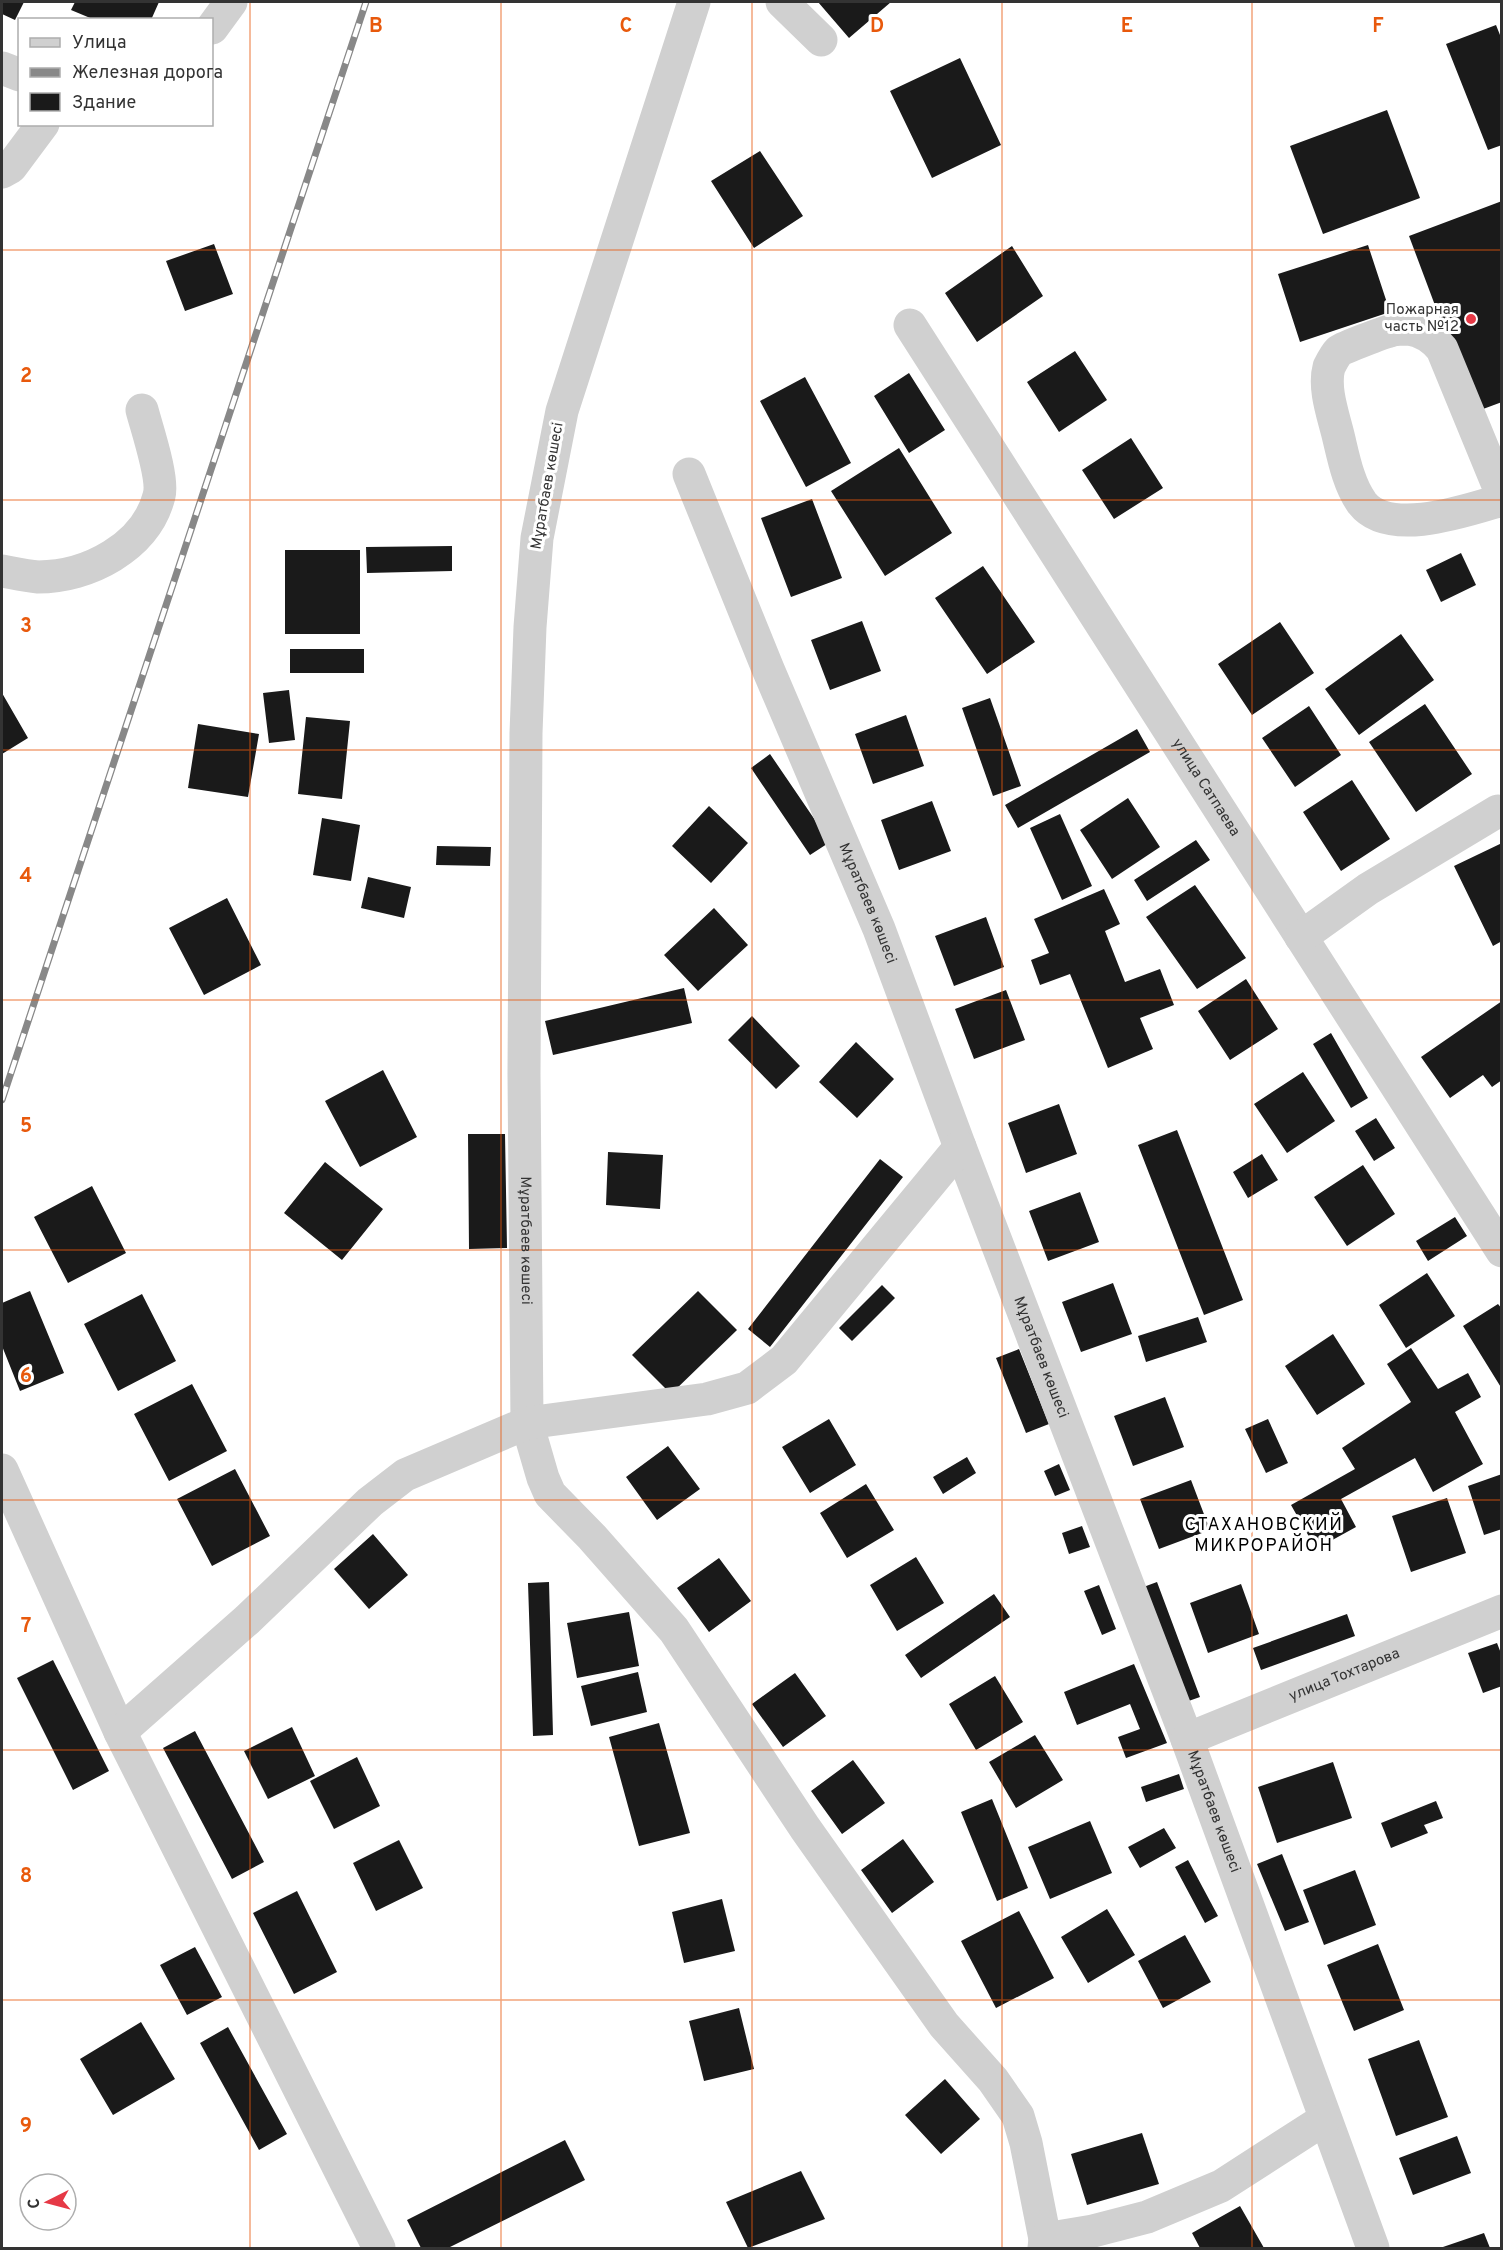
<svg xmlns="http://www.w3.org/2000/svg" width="1503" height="2250" font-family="Overpass,sans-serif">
<rect width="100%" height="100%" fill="#fff"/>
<!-- building -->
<path fill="#1a1a1a" d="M2 2H24L15 20 2 14Z
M75 2H159L151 20H95L71 10Z
M818 2H891L849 38Z
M1496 25 1502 40V145L1488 150 1446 44Z
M960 58 1001 145 932 178 890 91Z
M1387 110 1420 198 1323 234 1290 146Z
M760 151 803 216 754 248 711 181Z
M1502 201V402L1475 412 1409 236Z
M214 244 233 294 185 311 166 261Z
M1368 245 1390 312 1300 342 1278 274Z
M1012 246 1043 296 977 342 945 293Z
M1075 351 1107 400 1059 432 1027 382Z
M909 373 945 430 909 453 874 396Z
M805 377 851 463 806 487 760 401Z
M1131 438 1163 488 1114 519 1082 470Z
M899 448 952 533 885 576 831 491Z
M812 499 842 578 791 597 761 518Z
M452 546V571L367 573 366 547Z
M285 550H360V634H285Z
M1461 553 1476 585 1441 602 1426 570Z
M983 566 1035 642 987 674 935 598Z
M862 621 881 671 830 690 811 640Z
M1280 622 1314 673 1252 715 1218 664Z
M1401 634 1434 680 1359 735 1325 689Z
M290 649H364V673H290Z
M289 690 295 740 269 743 263 693Z
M2 693 28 738 2 754Z
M990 698 1021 786 993 796 962 708Z
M1425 704 1472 774 1416 812 1369 742Z
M1309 706 1341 755 1295 787 1262 738Z
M906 715 924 766 873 784 855 734Z
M306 717 350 721 342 799 298 794Z
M198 724 259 734 248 797 188 788Z
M1137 729 1150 752 1018 828 1005 805Z
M770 754 830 842 810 855 751 768Z
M1352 780 1390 839 1341 871 1303 812Z
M1128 798 1160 847 1112 879 1080 830Z
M932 801 951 851 899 870 881 820Z
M709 806 748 843 711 883 672 846Z
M1060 814 1092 886 1062 900 1030 828Z
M322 818 360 825 351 881 313 875Z
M1196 840 1210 860 1147 901 1134 880Z
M1502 843V941L1493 946 1454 866Z
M437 846 491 847 490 866 436 865Z
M368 877 411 887 404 918 361 908Z
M1195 885 1246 958 1197 989 1146 917Z
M1104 889 1120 924 1105 931 1125 982 1160 969 1174 1005 1140 1018 1153 1049 1108 1068 1070 974 1040 985 1031 960 1049 953 1034 919Z
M227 898 261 965 204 995 169 928Z
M714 908 748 945 698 991 664 955Z
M986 917 1004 967 954 986 935 936Z
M1246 979 1278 1029 1230 1060 1198 1011Z
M684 988 692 1023 553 1055 545 1021Z
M1006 990 1025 1040 974 1059 955 1009Z
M1502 1001V1080L1492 1087 1483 1075 1450 1098 1421 1057Z
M752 1016 800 1066 776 1089 728 1040Z
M1331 1033 1368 1098 1351 1108 1313 1044Z
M856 1042 894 1079 857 1118 819 1082Z
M383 1070 417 1137 360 1167 325 1101Z
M1303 1072 1335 1121 1287 1153 1254 1104Z
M1059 1104 1077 1154 1026 1173 1008 1123Z
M1376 1118 1395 1148 1374 1161 1355 1131Z
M1177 1130 1243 1300 1204 1315 1138 1145Z
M468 1134H505L507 1248 469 1249Z
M608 1152 663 1155 660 1209 606 1205Z
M1262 1154 1278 1180 1248 1198 1233 1172Z
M880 1159 903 1177 770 1347 748 1329Z
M325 1162 383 1209 342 1260 284 1213Z
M1363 1165 1395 1214 1347 1246 1314 1197Z
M92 1186 126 1253 68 1283 34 1217Z
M1080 1192 1099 1242 1048 1261 1029 1211Z
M1455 1217 1467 1236 1428 1261 1416 1241Z
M1427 1273 1455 1316 1406 1348 1379 1305Z
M1113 1283 1132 1334 1081 1352 1062 1302Z
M882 1285 895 1298 852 1341 839 1328Z
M30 1291 64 1373 20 1391 2 1346V1303Z
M698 1291 737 1330 671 1394 632 1355Z
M142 1294 176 1361 118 1391 84 1324Z
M1498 1304 1502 1309V1389L1463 1326Z
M1198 1317 1207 1342 1146 1362 1138 1336Z
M1333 1334 1365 1384 1317 1415 1285 1366Z
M1411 1348 1438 1389 1468 1373 1481 1397 1455 1412 1483 1464 1433 1492 1415 1458 1341 1499 1356 1527 1316 1549 1291 1505 1355 1469 1342 1448 1411 1402 1387 1364Z
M1019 1349 1049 1424 1026 1433 996 1358Z
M192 1384 227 1451 169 1481 134 1414Z
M1165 1397 1184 1447 1133 1466 1114 1416Z
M829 1419 856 1465 810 1493 782 1447Z
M1268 1419 1288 1463 1266 1473 1245 1429Z
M668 1446 700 1489 657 1520 626 1477Z
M967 1457 976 1473 943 1494 933 1477Z
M1059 1464 1070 1490 1055 1496 1044 1471Z
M235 1469 270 1536 212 1566 177 1499Z
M1502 1474V1529L1484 1535 1468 1486Z
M1191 1480 1210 1530 1159 1549 1140 1499Z
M866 1484 894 1530 847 1558 820 1513Z
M1447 1498 1466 1553 1411 1572 1392 1516Z
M1082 1526 1090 1547 1069 1554 1062 1533Z
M373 1534 408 1575 369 1609 334 1569Z
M916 1557 944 1603 897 1631 870 1585Z
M719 1558 751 1601 709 1632 677 1588Z
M549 1582 553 1735 533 1736 528 1583Z
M1157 1582 1200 1697 1180 1704 1138 1589Z
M1241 1584 1259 1634 1208 1653 1190 1603Z
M1099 1585 1116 1629 1102 1635 1084 1591Z
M994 1594 1010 1617 921 1678 905 1655Z
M629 1612 639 1666 577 1678 567 1623Z
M1347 1614 1355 1636 1261 1670 1253 1648Z
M1497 1643 1502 1656V1686L1483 1693 1468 1653Z
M53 1660 109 1771 73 1790 17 1678Z
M1134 1664 1167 1743 1126 1758 1118 1737 1140 1729 1130 1704 1077 1725 1064 1692Z
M638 1672 647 1712 591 1726 581 1686Z
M795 1673 826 1716 783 1747 752 1704Z
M995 1676 1023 1722 976 1750 949 1704Z
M659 1723 690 1833 639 1846 609 1737Z
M292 1727 315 1776 268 1799 244 1751Z
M195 1731 264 1862 232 1879 163 1748Z
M1035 1735 1063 1780 1016 1808 989 1762Z
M357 1757 380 1806 334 1829 310 1781Z
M853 1760 885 1803 842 1834 811 1791Z
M1333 1762 1352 1818 1277 1843 1258 1787Z
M1179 1774 1184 1789 1146 1802 1141 1787Z
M992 1799 1028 1888 997 1901 961 1812Z
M1436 1801 1443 1818 1424 1825 1428 1833 1391 1848 1381 1823Z
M1090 1821 1112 1873 1050 1899 1028 1847Z
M1164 1828 1176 1848 1140 1868 1128 1847Z
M903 1839 934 1882 892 1913 861 1870Z
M399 1840 423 1888 376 1911 353 1863Z
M1282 1854 1309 1922 1285 1931 1257 1864Z
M1188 1860 1218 1916 1205 1923 1175 1867Z
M1355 1870 1376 1925 1324 1945 1303 1890Z
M297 1891 337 1972 294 1994 253 1913Z
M722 1899 735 1951 684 1963 672 1912Z
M1107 1909 1135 1955 1088 1983 1061 1937Z
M1019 1911 1054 1978 996 2008 961 1941Z
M1185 1935 1211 1982 1163 2008 1138 1961Z
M1378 1944 1404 2010 1354 2031 1327 1965Z
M195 1947 222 1997 187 2015 160 1965Z
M739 2008 754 2069 704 2081 689 2021Z
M141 2022 175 2079 113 2115 80 2059Z
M228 2027 287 2134 259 2150 200 2043Z
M1419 2040 1448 2117 1396 2136 1368 2059Z
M945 2079 980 2119 941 2154 905 2115Z
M1142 2133 1159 2184 1087 2205 1071 2154Z
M1457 2136 1471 2173 1413 2195 1399 2158Z
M565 2140 585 2180 448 2248H421L407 2220Z
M801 2171 825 2219 748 2248 726 2202Z
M1240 2206 1264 2248H1200L1192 2233Z
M1484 2233 1490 2248H1440Z"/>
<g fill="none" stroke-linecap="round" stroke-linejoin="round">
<!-- minor -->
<g stroke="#d0d0d0" stroke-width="33">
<path id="s1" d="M694 2 562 411 537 538 530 627 526 733 524 1074 527 1423 543 1478 550 1494 592 1537 674 1630 805 1828 944 2025 993 2080 1018 2116 1026 2143 1045 2239 1044 2248"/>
<path d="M782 2 821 40"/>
<path d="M212 28 231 2"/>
<path d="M2 68 20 75"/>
<path d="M2 172 11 167 43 124"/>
<path id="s2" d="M910 325 1502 1251"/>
<path id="s3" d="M689 474 768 669 879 929 960 1147 1187 1739 1373 2248"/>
<path d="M1502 495 1442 349C1433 338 1423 331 1408 329 1403 329 1395 329 1390 331 1382 333 1345 347 1339 351 1336 354 1331 363 1329 367 1323 389 1334 417 1339 439 1344 460 1349 485 1362 503 1389 538 1468 510 1502 500"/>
<path d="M2 571C13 573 26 576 38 577 88 577 146 547 159 496 164 479 147 429 142 410"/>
<path d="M1301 937 1368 889 1498 811"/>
<path d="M2 1470 120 1732 379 2248"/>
<path d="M120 1732 247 1620 370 1502 405 1475 527 1423 707 1399 747 1388 784 1360 960 1147"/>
<path id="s4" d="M1187 1739 1502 1611"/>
<path d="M1045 2239 1093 2231 1147 2217 1221 2186 1325 2119"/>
</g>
<defs>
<path id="rail" d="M2 1100 366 2"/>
</defs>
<!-- rail casing -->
<use href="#rail" stroke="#888" stroke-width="7"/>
<!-- rail -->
<use href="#rail" stroke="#fff" stroke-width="4.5" stroke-dasharray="14" stroke-linecap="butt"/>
</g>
<!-- grid -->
<path fill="none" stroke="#e8590c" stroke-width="1.5" stroke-opacity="0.55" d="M250 2V2248M501 2V2248M752 2V2248M1002 2V2248M1252 2V2248M2 250H1502M2 500H1502M2 750H1502M2 1000H1502M2 1250H1502M2 1500H1502M2 1750H1502M2 2000H1502"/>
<!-- markers -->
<circle fill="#e63946" stroke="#fff" stroke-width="2" cx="1471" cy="319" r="6"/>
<g text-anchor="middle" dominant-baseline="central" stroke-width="6" stroke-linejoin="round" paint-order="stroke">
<!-- poi labels -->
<g font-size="15" fill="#333" stroke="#fff" text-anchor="end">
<text x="1459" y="310">Пожарная<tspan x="1459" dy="17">часть №12</tspan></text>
</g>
<!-- street labels -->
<g font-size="15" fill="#333" stroke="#fff">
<text transform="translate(548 486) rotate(-80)">Мұратбаев көшесі</text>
<text stroke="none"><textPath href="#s2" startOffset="549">улица Сатпаева</textPath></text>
<text stroke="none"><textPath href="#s3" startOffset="465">Мұратбаев көшесі</textPath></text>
<text stroke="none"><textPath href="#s1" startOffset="1262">Мұратбаев көшесі</textPath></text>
<text stroke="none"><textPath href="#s3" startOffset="951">Мұратбаев көшесі</textPath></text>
<text stroke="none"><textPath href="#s4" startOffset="170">улица Тохтарова</textPath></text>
<text stroke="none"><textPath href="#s3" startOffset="1437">Мұратбаев көшесі</textPath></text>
</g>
<!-- quarter labels -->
<g font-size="18" letter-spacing="1.5" fill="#000" stroke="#fff">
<text x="1264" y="1525">СТАХАНОВСКИЙ<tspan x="1264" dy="21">МИКРОРАЙОН</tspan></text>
</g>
</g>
<g font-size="20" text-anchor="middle" font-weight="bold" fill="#e8590c" stroke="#fff" stroke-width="6" stroke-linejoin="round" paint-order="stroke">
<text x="376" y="32">B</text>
<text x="626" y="32">C</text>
<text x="877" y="32">D</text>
<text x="1127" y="32">E</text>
<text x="1378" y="32">F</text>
<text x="26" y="382">2</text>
<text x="26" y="632">3</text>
<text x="26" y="882">4</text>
<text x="26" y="1132">5</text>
<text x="26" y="1382">6</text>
<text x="26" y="1632">7</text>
<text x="26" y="1882">8</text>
<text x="26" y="2132">9</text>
</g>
<!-- border -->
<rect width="1503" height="2250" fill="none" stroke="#333333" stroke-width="6"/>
<!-- legend -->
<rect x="18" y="18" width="195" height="108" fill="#ffffff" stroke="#adadad" stroke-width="1.5"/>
<rect x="30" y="38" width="30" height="9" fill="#d0d0d0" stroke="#adadad" stroke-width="1.5"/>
<text x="72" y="48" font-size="18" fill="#333333">Улица</text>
<rect x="30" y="68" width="30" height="9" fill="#888888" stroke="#adadad" stroke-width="1.5"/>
<text x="72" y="78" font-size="18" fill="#333333">Железная дорога</text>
<rect x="30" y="93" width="30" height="18" fill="#1a1a1a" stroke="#adadad" stroke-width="1.5"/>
<text x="72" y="108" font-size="18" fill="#333333">Здание</text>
<!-- north arrow -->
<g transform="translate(48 2202) rotate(264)"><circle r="28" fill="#ffffff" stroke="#adadad" stroke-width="1.5"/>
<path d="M0-4.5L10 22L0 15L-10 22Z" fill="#e63946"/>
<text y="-9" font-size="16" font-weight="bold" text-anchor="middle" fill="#333333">С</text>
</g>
</svg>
